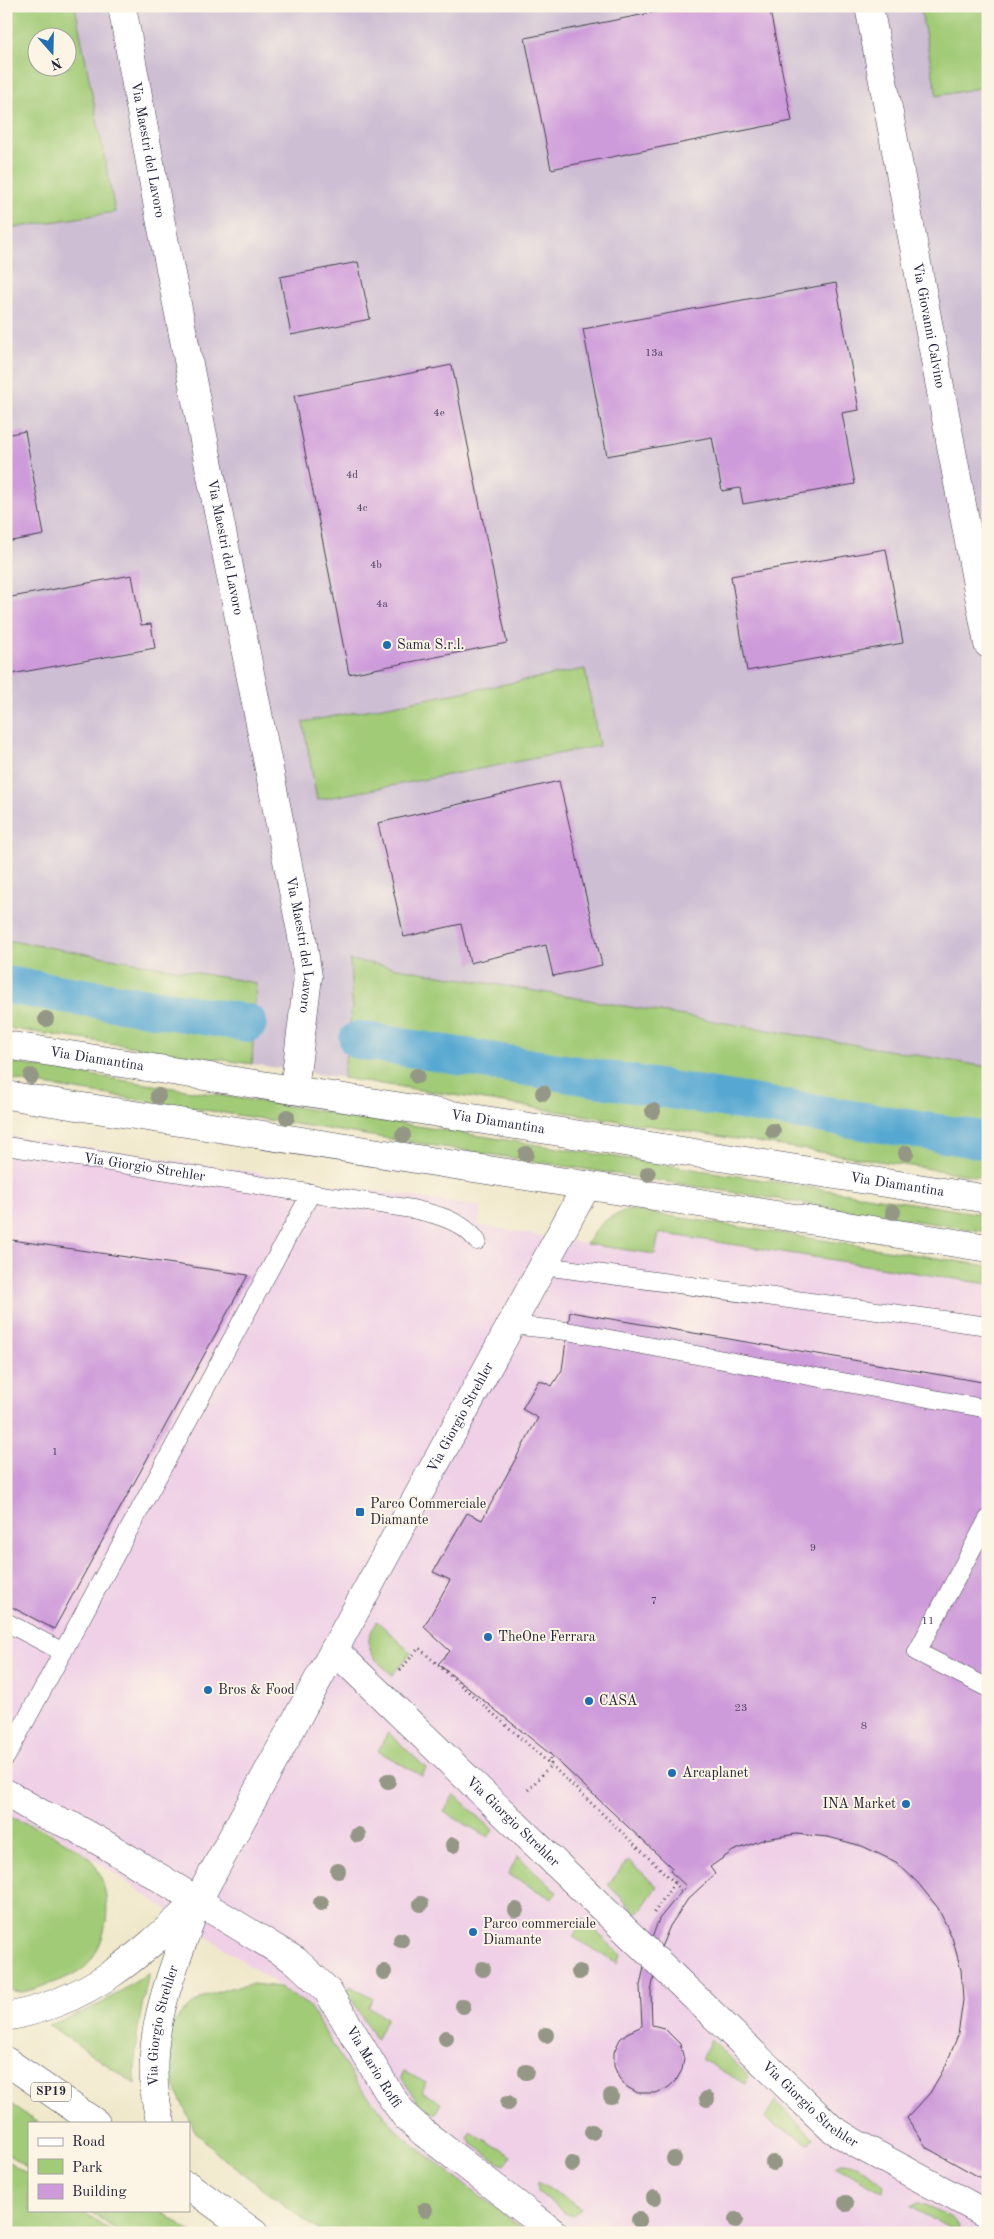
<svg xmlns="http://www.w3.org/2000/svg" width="994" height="2239" font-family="'Old Standard TT',serif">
<rect width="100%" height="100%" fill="#fcf5e5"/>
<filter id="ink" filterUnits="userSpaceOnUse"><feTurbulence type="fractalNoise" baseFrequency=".02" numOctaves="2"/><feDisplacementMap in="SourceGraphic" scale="10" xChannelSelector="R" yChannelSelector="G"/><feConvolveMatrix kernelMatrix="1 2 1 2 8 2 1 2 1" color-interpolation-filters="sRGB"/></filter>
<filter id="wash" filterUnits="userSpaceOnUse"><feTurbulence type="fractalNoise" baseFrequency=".0096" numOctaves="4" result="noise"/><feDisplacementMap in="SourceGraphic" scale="20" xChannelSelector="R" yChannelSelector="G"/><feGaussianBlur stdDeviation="1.12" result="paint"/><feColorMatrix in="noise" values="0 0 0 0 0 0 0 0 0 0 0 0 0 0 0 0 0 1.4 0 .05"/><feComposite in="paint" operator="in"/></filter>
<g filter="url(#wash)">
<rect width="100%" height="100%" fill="#f0e8ca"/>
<!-- built -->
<path fill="#efd0e7" d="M6 1135 482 1207 478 1225 586 1244 655 1254 658 1233 988 1284V2233H528L401 2135 355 2081 309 2006 62 1838 39 1826 6 1816Z"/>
<!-- industrial -->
<path fill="#cdbed3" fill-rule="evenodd" d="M6 6H988V1067L350 961 352 1006 343 1078 252 1064 256 983 6 940ZM38 38H68V68H38Z"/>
<!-- green -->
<path fill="#a2cb77" stroke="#627659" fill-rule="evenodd" d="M6 6H75L115 212 6 229ZM38 38H68V68H38Z
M920 6H988V86L937 96Z
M585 669 599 746 317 800 303 722Z
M6 940 256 983 252 1064 6 1028Z
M350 960 988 1067V1178L343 1078 352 1006Z
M6 1062 988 1215V1232L6 1079Z
M631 1210 988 1266V1284L659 1233 655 1254 586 1244C600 1223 606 1216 631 1210Z
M377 1621 411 1653 392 1675C372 1656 360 1648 377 1621Z
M388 1732 426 1768 422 1776 378 1751Z
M454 1794 493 1830 488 1837 444 1812Z
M6 1816C33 1825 55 1834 78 1850 83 1854 89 1857 93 1862 114 1893 111 1939 85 1967 78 1975 32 1991 21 1992 17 1992 11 1990 6 1989Z
M518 1856 557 1892 552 1899 508 1874Z
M628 1860 657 1886 638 1914 608 1885Z
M583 1919 621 1955 617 1963 573 1937Z
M149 1973C140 2014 134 2042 135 2084L49 2025 81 2013 104 2002Z
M253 1984 279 1987 309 2006 355 2081 401 2135 528 2233H322L222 2158 195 2131 176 2090 164 2059 166 2036 181 2013 203 1997 230 1988Z
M350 1986 373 1998 368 2007 387 2018 376 2040 347 1992Z
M711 2040 749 2076 745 2084 701 2059Z
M404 2071 426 2083 422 2092 441 2103 435 2114 416 2100 401 2077Z
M6 2101 38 2123H29V2169L6 2153Z
M775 2101 813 2138 809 2144 765 2119Z
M470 2131 512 2156 505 2165 501 2164 472 2144 468 2138Z
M6 2160 29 2175V2210H81L114 2233H6Z
M841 2163C853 2162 878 2176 884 2186L883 2192 835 2166Z
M538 2182 581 2208 573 2216 565 2213 538 2192Z
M917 2203C926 2203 955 2218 959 2226L958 2233 911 2207Z
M88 2210H160L191 2233H120Z"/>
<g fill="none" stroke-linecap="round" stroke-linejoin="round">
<!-- canal -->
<path stroke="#57a8d2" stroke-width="38" d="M6 985 248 1023
M358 1040 988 1141"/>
</g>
<g id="blocks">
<!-- building -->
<path fill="#ce9bda" d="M686 6H769L792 121 551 169 525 38Z
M358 262 370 319 291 335 280 277Z
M836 283 859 410 842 413 855 484 743 504 740 488 722 491 712 437 607 456 583 329Z
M452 365 507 643 349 674 294 396Z
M25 431 44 535 6 542V435Z
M886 549 903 643 747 671 731 576Z
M132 575 141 625 151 624 155 648 6 675V598Z
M559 781 602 965 553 976 546 945 470 963 461 924 404 937 378 823Z
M12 1240 248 1275 54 1629 6 1604V1250Z
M570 1312 988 1383V2182L927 2148 907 2118 930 2093 946 2065 958 2035 963 2000 961 1970 952 1937 938 1908 918 1883 896 1862 862 1846 828 1837 796 1834 765 1839 733 1851 710 1867 715 1874 688 1899 670 1926 658 1954 651 1992 652 2025 664 2028 680 2044 684 2059 682 2070 677 2079 669 2087 656 2093H638L627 2087 619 2078 614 2066V2052L620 2039 627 2033 642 2026 640 1986 647 1951 659 1919 686 1886 670 1871 672 1868 549 1753 438 1664 450 1651 424 1627 450 1580 433 1572 467 1513 482 1520 538 1418 522 1409 539 1380 552 1386 562 1370Z"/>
</g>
</g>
<g filter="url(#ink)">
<use href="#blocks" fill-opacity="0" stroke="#414050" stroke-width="1"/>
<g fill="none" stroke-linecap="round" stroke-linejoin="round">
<defs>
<g id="lane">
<path id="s1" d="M6 1146 412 1209C435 1214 462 1220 477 1241"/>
<path d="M544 1266 988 1326"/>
<path d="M511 1325 567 1331 988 1409"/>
<path d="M988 1519 917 1652 988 1688"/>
<path d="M6 1622 63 1652"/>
<path d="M6 1757 311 1193"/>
</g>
<g id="street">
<path id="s2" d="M122 6 159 213 301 931 308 977 294 1090"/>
<path id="s3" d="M869 6 988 644"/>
<path id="s4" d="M6 1045 988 1199"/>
<path d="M6 1095 988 1248"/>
<path id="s5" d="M334 1650 647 1951"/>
<path id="s6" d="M6 1793 42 1814 72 1826 106 1845 296 1961 327 1990 392 2098 406 2117 424 2133 554 2233"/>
<path id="s7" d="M657 1961 831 2128 855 2143 988 2215"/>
<path d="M6 2017C88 2002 136 1959 194 1904"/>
<path id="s8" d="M161 2123C138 2044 172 1975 197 1902L587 1185"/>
</g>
<path id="primary" d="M6 2061 96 2123
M189 2186 254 2233"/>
</defs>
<!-- lane casing -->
<use href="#lane" stroke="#414050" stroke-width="19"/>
<!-- street casing -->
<use href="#street" stroke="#414050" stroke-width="29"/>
<!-- primary casing -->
<use href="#primary" stroke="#414050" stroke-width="29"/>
<!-- path -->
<path stroke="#414050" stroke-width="3" stroke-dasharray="1 4" stroke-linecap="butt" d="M400 1670 419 1648 551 1765 674 1882 680 1891
M528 1790 551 1765 549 1753
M654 1913 674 1883"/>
<!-- lane -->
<use href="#lane" stroke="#fff" stroke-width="18"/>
<!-- street -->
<use href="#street" stroke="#fff" stroke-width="28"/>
<!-- primary -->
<use href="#primary" stroke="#fff" stroke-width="28"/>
</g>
<!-- trees -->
<g fill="#949785">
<circle cx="46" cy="1019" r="8"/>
<circle cx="31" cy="1076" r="8"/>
<circle cx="417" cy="1076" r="8"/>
<circle cx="543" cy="1093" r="8"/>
<circle cx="158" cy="1096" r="8"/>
<circle cx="653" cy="1111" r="8"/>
<circle cx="287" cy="1117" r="8"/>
<circle cx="773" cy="1131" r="8"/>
<circle cx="403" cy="1135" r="8"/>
<circle cx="906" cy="1153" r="8"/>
<circle cx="526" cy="1154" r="8"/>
<circle cx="648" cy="1174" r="8"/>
<circle cx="893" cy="1212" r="8"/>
<circle cx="388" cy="1781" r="8"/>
<circle cx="358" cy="1835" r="8"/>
<circle cx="453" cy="1845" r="8"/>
<circle cx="338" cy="1871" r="8"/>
<circle cx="321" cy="1903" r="8"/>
<circle cx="421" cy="1904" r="8"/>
<circle cx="516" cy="1910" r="8"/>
<circle cx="401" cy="1940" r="8"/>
<circle cx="483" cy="1969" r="8"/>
<circle cx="384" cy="1972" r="8"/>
<circle cx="579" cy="1972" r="8"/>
<circle cx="463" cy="2006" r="8"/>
<circle cx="546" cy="2035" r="8"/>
<circle cx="446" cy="2038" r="8"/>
<circle cx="526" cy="2072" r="8"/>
<circle cx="611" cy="2096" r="8"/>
<circle cx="707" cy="2099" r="8"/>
<circle cx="508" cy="2103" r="8"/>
<circle cx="592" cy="2132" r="8"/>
<circle cx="674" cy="2159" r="8"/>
<circle cx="773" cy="2163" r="8"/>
<circle cx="572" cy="2164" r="8"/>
<circle cx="654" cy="2198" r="8"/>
<circle cx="846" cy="2203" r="8"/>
<circle cx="425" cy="2210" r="8"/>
<circle cx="639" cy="2220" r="8"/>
<circle cx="736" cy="2220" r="8"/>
</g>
</g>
<!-- markers -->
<g fill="#1f6fb2" stroke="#fcf5e5" stroke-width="2">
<circle cx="387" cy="645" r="5"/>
<rect x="355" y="1507" width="10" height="10" rx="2.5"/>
<circle cx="488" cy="1637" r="5"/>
<circle cx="208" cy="1690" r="5"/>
<circle cx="589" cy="1701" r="5"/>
<circle cx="672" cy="1773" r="5"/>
<circle cx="906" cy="1804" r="5"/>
<circle cx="473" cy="1932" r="5"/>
</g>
<g text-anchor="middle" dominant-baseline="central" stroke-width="4" stroke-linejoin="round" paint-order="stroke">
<!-- number labels -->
<g font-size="11" fill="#4d4063">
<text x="654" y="353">13a</text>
<text x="439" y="413">4e</text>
<text x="352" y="475">4d</text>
<text x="362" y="508">4c</text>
<text x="376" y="565">4b</text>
<text x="382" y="604">4a</text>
<text x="55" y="1452">1</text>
<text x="813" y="1548">9</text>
<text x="654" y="1601">7</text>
<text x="928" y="1621">11</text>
<text x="741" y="1708">23</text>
<text x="864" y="1726">8</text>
</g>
<!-- shield labels -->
<rect fill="#fcf5e5" stroke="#63616e" stroke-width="1" x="31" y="2082.5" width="40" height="19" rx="4"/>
<g font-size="12" font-weight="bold" fill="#22223b">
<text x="51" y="2092">SP19</text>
</g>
<!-- street labels -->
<g font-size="14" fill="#22223b" stroke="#fcf5e5">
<text stroke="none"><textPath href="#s2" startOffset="146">Via Maestri del Lavoro</textPath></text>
<text stroke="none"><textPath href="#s3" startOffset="325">Via Giovanni Calvino</textPath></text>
<text stroke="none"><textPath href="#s2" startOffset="551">Via Maestri del Lavoro</textPath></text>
<text stroke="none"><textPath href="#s2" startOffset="956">Via Maestri del Lavoro</textPath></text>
<text stroke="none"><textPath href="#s4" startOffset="92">Via Diamantina</textPath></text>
<text stroke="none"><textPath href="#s4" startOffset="498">Via Diamantina</textPath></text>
<text stroke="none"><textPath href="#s1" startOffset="140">Via Giorgio Strehler</textPath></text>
<text stroke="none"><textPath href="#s4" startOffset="902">Via Diamantina</textPath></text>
<text stroke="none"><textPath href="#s8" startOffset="780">Via Giorgio Strehler</textPath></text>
<text stroke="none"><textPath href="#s5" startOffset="248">Via Giorgio Strehler</textPath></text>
<text stroke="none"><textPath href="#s8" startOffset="99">Via Giorgio Strehler</textPath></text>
<text stroke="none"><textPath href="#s6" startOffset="468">Via Mario Roffi</textPath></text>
<text stroke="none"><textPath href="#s7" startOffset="210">Via Giorgio Strehler</textPath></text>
</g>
<!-- poi labels -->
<g font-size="14" fill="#22223b" stroke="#fcf5e5" text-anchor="start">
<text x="397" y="645">Sama S.r.l.</text>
<text x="370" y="1504">Parco Commerciale<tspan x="370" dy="16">Diamante</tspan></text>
<text x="498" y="1637">TheOne Ferrara</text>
<text x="218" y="1690">Bros &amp; Food</text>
<text x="599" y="1701">CASA</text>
<text x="682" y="1773">Arcaplanet</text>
<text x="896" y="1804" text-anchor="end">INA Market</text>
<text x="483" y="1924">Parco commerciale<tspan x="483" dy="16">Diamante</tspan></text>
</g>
</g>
<!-- margin -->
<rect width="994" height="2239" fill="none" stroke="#fcf5e5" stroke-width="25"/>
<!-- legend -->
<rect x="28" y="2122" width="162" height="90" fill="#fcf5e5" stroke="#a5a1a1"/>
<rect x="38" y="2138" width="25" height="8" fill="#ffffff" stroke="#a5a1a1"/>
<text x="72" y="2146" font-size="15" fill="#22223b">Road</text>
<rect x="38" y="2159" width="25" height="15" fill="#a2cb77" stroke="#a5a1a1"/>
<text x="72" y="2172" font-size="15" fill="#22223b">Park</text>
<rect x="38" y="2184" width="25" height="15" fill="#ce9bda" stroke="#a5a1a1"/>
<text x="72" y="2196" font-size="15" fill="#22223b">Building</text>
<!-- north arrow -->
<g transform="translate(52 52) rotate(160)"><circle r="24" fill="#fcf5e5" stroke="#a5a1a1"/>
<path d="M0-4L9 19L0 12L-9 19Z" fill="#1f6fb2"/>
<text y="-8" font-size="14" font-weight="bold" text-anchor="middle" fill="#22223b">N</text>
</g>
</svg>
